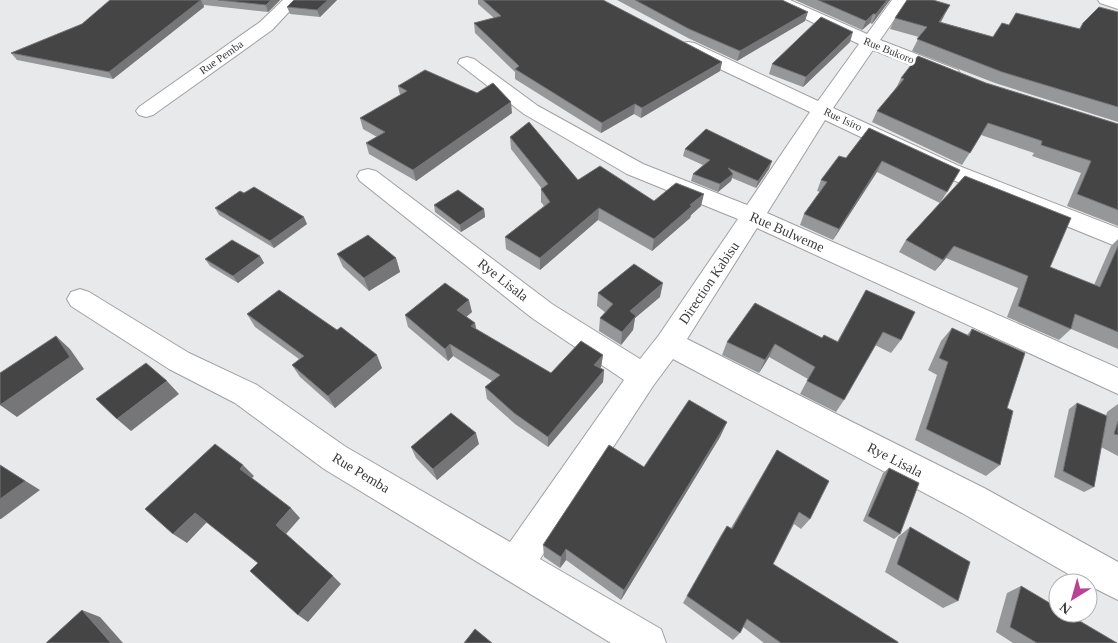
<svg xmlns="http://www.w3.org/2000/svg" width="1118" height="643" font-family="Georgia,serif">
<rect width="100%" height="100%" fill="#e8e9eb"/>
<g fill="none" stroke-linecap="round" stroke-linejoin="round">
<defs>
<path id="minor" d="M283 0H300L272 30 153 115 146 117 139 115 136 111 139 107 260 22Z
M769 0H790L867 34 892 0H908L880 40 958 70 960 74 958 78 951 80 944 78 873 50 833 108 959 166 1118 228V247L943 176 825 120 767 213 1118 368V394L757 228 687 339 986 489 1118 562V600L1088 585V583H1084L962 513 673 359 653 386 540 559 661 629 666 643H611L324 469 235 403 169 369 71 306 67 299 71 292 80 289 89 292 189 353 257 385 346 447 510 542 624 380 532 318 360 181 357 176 360 171 368 169 376 171 552 304 640 359 659 335 738 219 627 174 524 114 458 63 460 59 467 57 474 59 538 106 643 164 747 205 810 112 682 51 679 47 682 43 688 42 694 43 818 101 859 44 771 3Z"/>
<path id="highway" d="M1098 0H1118V9L1100 3Z"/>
</defs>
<!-- minor casing -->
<use href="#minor" stroke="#a0a0a2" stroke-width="2"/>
<!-- highway casing -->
<use href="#highway" stroke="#a0a0a2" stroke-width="2"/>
<!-- minor -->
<use href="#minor" fill="#fff" fill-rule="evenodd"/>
<!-- highway -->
<use href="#highway" fill="#fff" fill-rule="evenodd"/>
</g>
<!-- wall -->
<path fill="#969798" d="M110 0H280L268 12 204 5V7L113 79 17 60 11 53 82 24Z
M294 0H337L320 17 290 14 287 7Z
M478 0H603L722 62 720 71 641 118 634 114 601 133 515 79V72L475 33 474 23 494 18 478 4Z
M617 0H782L805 21 737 61 688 38Z
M795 0H890L872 24 870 23 862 30Z
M1118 12V122L995 83 912 51 919 37 890 29 895 18 944 16 941 22 993 37 1009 25 1079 29 1083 23Z
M850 42 803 87 769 74 772 64Z
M901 78 986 83 1118 124V226L1067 206 1081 173 1032 156 1034 153 981 135 962 165 872 122 877 111 896 88Z
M398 86 512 113 416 181 369 154 366 143 377 137 363 129 360 118 400 95Z
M869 128 947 192 940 203 877 172 833 240 800 225 804 214 820 192 817 191 821 180 846 158Z
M510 137 578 180 654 201 701 206 691 215 690 218 652 251 598 220 540 270 506 249 505 237 544 206 541 202V189H542L511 149Z
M685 149 772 161 769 169 756 188 732 178 731 181 718 192 691 181 693 174 703 165 683 156Z
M965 176 1050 267 1094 285 1111 246 1118 239V349L1071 329 1059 340 1007 317 1018 288 946 258 935 271 899 252 906 240Z
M434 205 484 209 485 217 461 232 435 212Z
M215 208 307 224 274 248 219 215Z
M337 254 396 258 400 272 369 291 343 267Z
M260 256 264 263 238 283 210 266 205 259Z
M866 290 901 340 891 353 875 345 844 400 836 412 800 394 808 379 769 357 759 373 722 355 727 342 822 338 837 342Z
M598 293 660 297 635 318 633 330 621 345 599 331 600 318 606 313 597 306Z
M472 312 466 317 475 323 476 329 551 373 603 355 601 367 600 368 604 370 603 382 548 447 515 424 487 399 485 387 492 381 453 356 448 361 408 327 405 315Z
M247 314 382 368 335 408 300 377 292 365 299 359 255 327Z
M952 328 967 335 972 329 1007 408 1000 465 986 476 915 440 937 375 928 370 941 341Z
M1077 403 1106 416 1107 412 1118 404V456L1101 447 1094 487 1084 492 1054 477 1069 409Z
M727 422 720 437 621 600 566 560 560 568 544 557 543 545 644 467Z
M479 444 437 480 416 458 411 447Z
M777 450 810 519 801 529 794 524 773 564 898 643H764L743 627 740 633 733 640 683 603 721 535 727 526 731 528Z
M889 468 900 534 894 539 863 521 883 473Z
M910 527 958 601 943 608 885 572 898 537Z
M1021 586 1117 643H1013L996 632 1007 593Z"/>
<!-- shaded-wall -->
<path fill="#767678" d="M201 0 204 7 113 79 109 72Z
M271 0H280L268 12 266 5Z
M328 0H337L320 17 317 10Z
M887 0H890L872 24 876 14Z
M950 5 944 16 934 33 939 22Z
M808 12 805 21 737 61 740 51Z
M873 14 870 23 862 30 866 21Z
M853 32 850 42 803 87 806 77Z
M722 62 720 71 641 118 642 108Z
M511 102 512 113 416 181 413 170Z
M635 104 634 114 601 133 602 123Z
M772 161 769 169 756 188 758 181Z
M882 161 877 172 833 240 839 229Z
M733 174 731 181 718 192 720 184Z
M704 194 701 206 691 215 690 218 652 251 654 239 690 205Z
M599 208 598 220 540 270V258Z
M484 209 485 217 461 232 460 225Z
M304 217 307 224 274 248 270 241Z
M954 246 946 258 935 271 943 260Z
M260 256 264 263 238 283 233 276Z
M396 258 400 272 369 291 364 278Z
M663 283 660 297 635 318 633 330 621 345 622 332 630 311Z
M469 300 472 312 460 322 457 310Z
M475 323 477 335 471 326Z
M56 336 70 349 84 369 17 417 0 405Z
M450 344 453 356 448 361 445 349Z
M775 344 769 357 759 373 765 360Z
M377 355 382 368 335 408 328 396Z
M603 355 601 367 594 376V365Z
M604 370 603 382 548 447V437Z
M167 381 179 394 131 431 117 419Z
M727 422 720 437 621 600 624 590Z
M476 433 479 444 437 480 433 469Z
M0 465 40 490 1 519H0Z
M243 465 254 476 250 480 240 469Z
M291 508 300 518 286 534 276 525Z
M195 513 207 522 187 543 173 534Z
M566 549V560L560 568 561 557Z
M333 576 341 584 308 622 298 615Z
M82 610 100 617 123 643H111Z"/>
<!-- building -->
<path fill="#454546" stroke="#767678" d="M110 0H201L109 72 11 53 82 24Z
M218 0H271L266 5Z
M294 0H328L317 10 287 7Z
M483 0H603L722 62 642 108 635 104 602 123 515 69 519 66 474 23 501 16Z
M635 0H782L808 12 740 51 689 29Z
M818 0H887L876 14H873L866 21Z
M907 0H933L950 5 939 22 993 37 1002 23 1009 25 1016 13 1080 29 1083 23 1099 7 1118 12V107L1002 72 917 39 927 27 895 18Z
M821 17 853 32 806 77 772 64Z
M918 56 986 83 1118 124V210L1077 194 1091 161 1041 145 1042 141 988 123 970 153 877 111 904 79 901 78Z
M425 70 477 93 493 83 511 102 413 170 366 143 385 132 360 118 407 91 398 86Z
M529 122 578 180 600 166 654 201 676 183 704 194 690 205 692 206 654 239 599 208 540 258 505 237 550 202 541 189 548 184 510 137Z
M869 128 960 170 947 192 882 161 839 229 804 214 827 182 821 180 839 156 846 158Z
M706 129 772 161 758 181 728 168 733 174 720 184 693 174 710 160 685 149Z
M965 176 1071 218 1050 267 1100 287 1118 246V332L1075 314 1071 329 1018 306 1028 276 954 246 943 260 906 240Z
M254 187 304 217 270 241 215 208 240 191 244 193Z
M458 190 484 209 460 225 434 205Z
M368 235 396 258 364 278 337 254Z
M232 240 260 256 233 276 205 259Z
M634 264 663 283 630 311 636 316 622 332 600 318 613 304 598 293Z
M445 283 469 300 457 310 475 323 471 326 551 373 581 341 603 355 594 365 604 370 548 437 514 413 485 387 500 375 450 344 445 349 405 315Z
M279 290 337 330 341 327 377 355 328 396 292 365 304 356 247 314Z
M866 290 915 312 901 340 883 332 844 400 807 381 815 367 775 344 765 360 727 342 755 303 822 338 824 335 838 342Z
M952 328 969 336 972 329 1025 353 1007 408 1013 411 1000 465 926 429 948 362 939 358Z
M56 336 70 357 0 405V373Z
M146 363 167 381 117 419 96 399Z
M689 400 727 422 624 590 566 549 561 557 543 545 609 445 644 467Z
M1077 403 1107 416 1094 487 1063 471Z
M451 413 476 433 433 469 411 447Z
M1118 421V435L1114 434Z
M215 444 243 465 240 469 291 508 276 525 333 576 298 615 250 571 258 563 195 513 173 534 145 509Z
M777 450 829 481 810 519 799 512 773 564 898 642V643H781L747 619 740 633 687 596 727 526 732 529Z
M0 465 25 481 0 499Z
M889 468 919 483 900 534 868 516Z
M910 527 970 562 958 601 897 564Z
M1021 586 1058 608V613H1066L1117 643H1037L1010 627Z
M82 610 111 643H46Z
M475 629 492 643H464Z"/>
<g text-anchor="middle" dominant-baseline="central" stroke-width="5" stroke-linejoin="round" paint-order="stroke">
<!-- far-street labels -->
<g font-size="11" fill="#3c3c3d" stroke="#fff">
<text transform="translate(889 50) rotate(22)">Rue Bukoro</text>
<text transform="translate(221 57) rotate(-35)">Rue Pemba</text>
<text transform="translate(843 119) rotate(25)">Rue Isiro</text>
</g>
<!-- street labels -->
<g font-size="14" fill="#3c3c3d" stroke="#fff">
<text transform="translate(787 232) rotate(24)">Rue Bulweme</text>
<text transform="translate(503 280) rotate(38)">Rye Lisala</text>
<text transform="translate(709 283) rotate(-56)">Direction Kabisu</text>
<text transform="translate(895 460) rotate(27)">Rye Lisala</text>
<text transform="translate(361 473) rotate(31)">Rue Pemba</text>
</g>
</g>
<!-- north arrow -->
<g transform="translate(1073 598) rotate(217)"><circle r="24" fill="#ffffff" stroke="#b1b1b1"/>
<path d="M0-4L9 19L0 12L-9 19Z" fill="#ba4297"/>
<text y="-8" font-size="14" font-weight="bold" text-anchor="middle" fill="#3c3c3d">N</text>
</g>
</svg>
